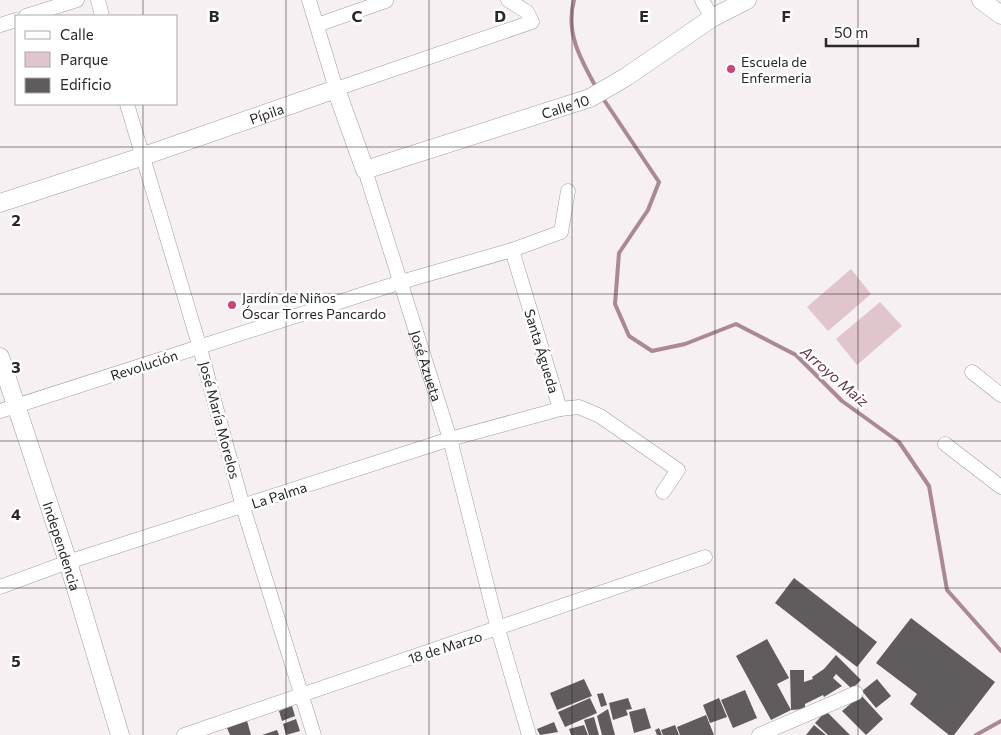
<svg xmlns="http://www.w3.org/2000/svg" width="1001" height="735" font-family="Commissioner,sans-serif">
<rect width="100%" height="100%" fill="#f6f0f2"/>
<!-- green -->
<path fill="#e1c5cc" d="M851 269 871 294 828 331 807 307Z
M880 302 902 326 857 365 836 339Z"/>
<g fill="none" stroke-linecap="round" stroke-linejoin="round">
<!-- stream -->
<path stroke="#aa8992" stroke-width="4" d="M574 0C565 33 581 60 597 89
M602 97 659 182 648 210 619 253 615 304 629 336 652 351 685 344 736 324 796 355 842 401 899 442 929 486 947 590 1001 651
M976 735 1001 721"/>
</g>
<!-- building -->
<path fill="#605b5c" d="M794 578 877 642 857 667 775 603Z
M911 618 995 682 954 735H949L910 704 917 694 876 663Z
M767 639 789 678 777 684 791 710 771 720 736 656Z
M836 655 861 680 852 689 836 674 833 678 842 686 824 697 823 695 805 704V709L791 710 790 670H804V682L813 679 812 677 824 669Z
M584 679 592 696 557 710 550 693Z
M877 679 891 696 876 708 862 691Z
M745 690 757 718 733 728 721 700Z
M603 693 607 705 601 707 597 694Z
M861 695 883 719 866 735 842 711Z
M590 698 597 713 565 727 558 712Z
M628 698 632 709 626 710 628 715 613 720 609 703Z
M719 698 727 717 710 723 703 705Z
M292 706 295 716 282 721 279 711Z
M645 708 651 728 634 733 629 712Z
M608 709 615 735H602L597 716Z
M826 711 850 735H828L815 723Z
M706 715 714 735H680L677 727Z
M246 717 251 735H230L227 728 234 725 233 721Z
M594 717 599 735H589L584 720Z
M296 719 300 731 286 735 283 724Z
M554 722 558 732 540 735 537 729Z
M584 725 588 735H571L569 729Z
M675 725 679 735H663L661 730Z
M814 725 826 735H806Z
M659 728 662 735H657L655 730Z
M277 730 279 735H262Z"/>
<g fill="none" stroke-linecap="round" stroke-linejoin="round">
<defs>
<g id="minor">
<path d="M98 0 102 16"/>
<path d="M309 0 336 89 532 22 527 12 508 0"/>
<path d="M702 0 712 18"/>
<path d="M26 16 77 0"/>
<path d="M0 25 16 20"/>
<path d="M317 25 386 1"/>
<path d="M127 104 200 348 243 507 314 735"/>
<path id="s1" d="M365 170 450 439 498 629 529 735"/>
<path d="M512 250 560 409"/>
<path d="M972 372 1001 395"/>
<path d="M0 411 401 282 512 250 561 232 568 191"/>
<path d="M945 444 1001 487"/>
<path d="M0 587 68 562 450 439 560 409 579 407 600 416 678 470 663 492"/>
<path d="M184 735 705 557"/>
<path d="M759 735 856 693"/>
</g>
<g id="major">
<path d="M981 0 1001 15"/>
<path id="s2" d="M0 203 141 157 336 89 365 170 590 98 626 77 712 18 747 0"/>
<path id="s3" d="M0 357 68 562 120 735"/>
</g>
</defs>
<!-- minor casing -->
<use href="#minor" stroke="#a39d9e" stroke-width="15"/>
<!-- major casing -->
<use href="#major" stroke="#a39d9e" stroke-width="19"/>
<!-- minor -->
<use href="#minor" stroke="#fff" stroke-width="14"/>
<!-- major -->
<use href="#major" stroke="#fff" stroke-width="18"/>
</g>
<!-- grid -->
<path fill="none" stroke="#292728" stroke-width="1" stroke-opacity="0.55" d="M143 0V16M286 0V735M429 0V735M572 0V735M715 0V735M858 0V735M143 104V735M0 147H1001M0 294H1001M0 441H1001M0 588H1001"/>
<!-- markers -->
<g fill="#cd4278" stroke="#fff" stroke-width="2">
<circle cx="731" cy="69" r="5"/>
<circle cx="232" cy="305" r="5"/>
</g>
<g text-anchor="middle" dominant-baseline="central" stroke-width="5" stroke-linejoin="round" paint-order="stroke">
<!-- poi labels -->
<g font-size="14" fill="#292728" stroke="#fff" text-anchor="start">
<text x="741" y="61">Escuela de<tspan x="741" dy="16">Enfermeria</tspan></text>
<text x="242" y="297">Jardín de Niños<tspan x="242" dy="16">Óscar Torres Pancardo</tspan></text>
</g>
<!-- street labels -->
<g font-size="14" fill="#292728" stroke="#fff">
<text stroke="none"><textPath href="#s2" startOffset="651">Calle 10</textPath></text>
<text stroke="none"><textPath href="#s2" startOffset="281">Pípila</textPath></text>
<text transform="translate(542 351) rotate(73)">Santa Águeda</text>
<text transform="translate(144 365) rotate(-18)">Revolución</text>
<text stroke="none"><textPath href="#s1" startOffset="205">José Azueta</textPath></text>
<text transform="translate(220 420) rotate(75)">José María Morelos</text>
<text transform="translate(279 495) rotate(-18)">La Palma</text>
<text stroke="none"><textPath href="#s3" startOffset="199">Independencia</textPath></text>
<text transform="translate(445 647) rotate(-18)">18 de Marzo</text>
</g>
<!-- water labels -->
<g font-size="15" font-style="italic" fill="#653544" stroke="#fff">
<text transform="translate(835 376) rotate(41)">Arroyo Maiz</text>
</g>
</g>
<g font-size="16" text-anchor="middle" font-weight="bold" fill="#292728" stroke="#fff" stroke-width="5" stroke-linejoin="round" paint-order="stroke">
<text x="214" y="22">B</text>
<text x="357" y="22">C</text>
<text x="500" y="22">D</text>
<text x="644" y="22">E</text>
<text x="786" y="22">F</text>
<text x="16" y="226">2</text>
<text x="16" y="373">3</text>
<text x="16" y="520">4</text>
<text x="16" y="667">5</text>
</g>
<!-- legend -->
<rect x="15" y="15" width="162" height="90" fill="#ffffff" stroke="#a9a9a9"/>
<rect x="25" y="31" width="25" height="8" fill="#ffffff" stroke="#a9a9a9"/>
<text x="60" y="40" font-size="15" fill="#292728">Calle</text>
<rect x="25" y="52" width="25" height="15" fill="#e1c5cc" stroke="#a9a9a9"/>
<text x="60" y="65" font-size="15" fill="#292728">Parque</text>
<rect x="25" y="78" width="25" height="15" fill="#605b5c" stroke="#a9a9a9"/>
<text x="60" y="90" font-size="15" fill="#292728">Edificio</text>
<!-- scale -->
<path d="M826 38v8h92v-8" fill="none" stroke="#292728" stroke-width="2.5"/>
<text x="834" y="38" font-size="15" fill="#292728" stroke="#ffffff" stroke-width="4" paint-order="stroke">50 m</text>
</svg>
